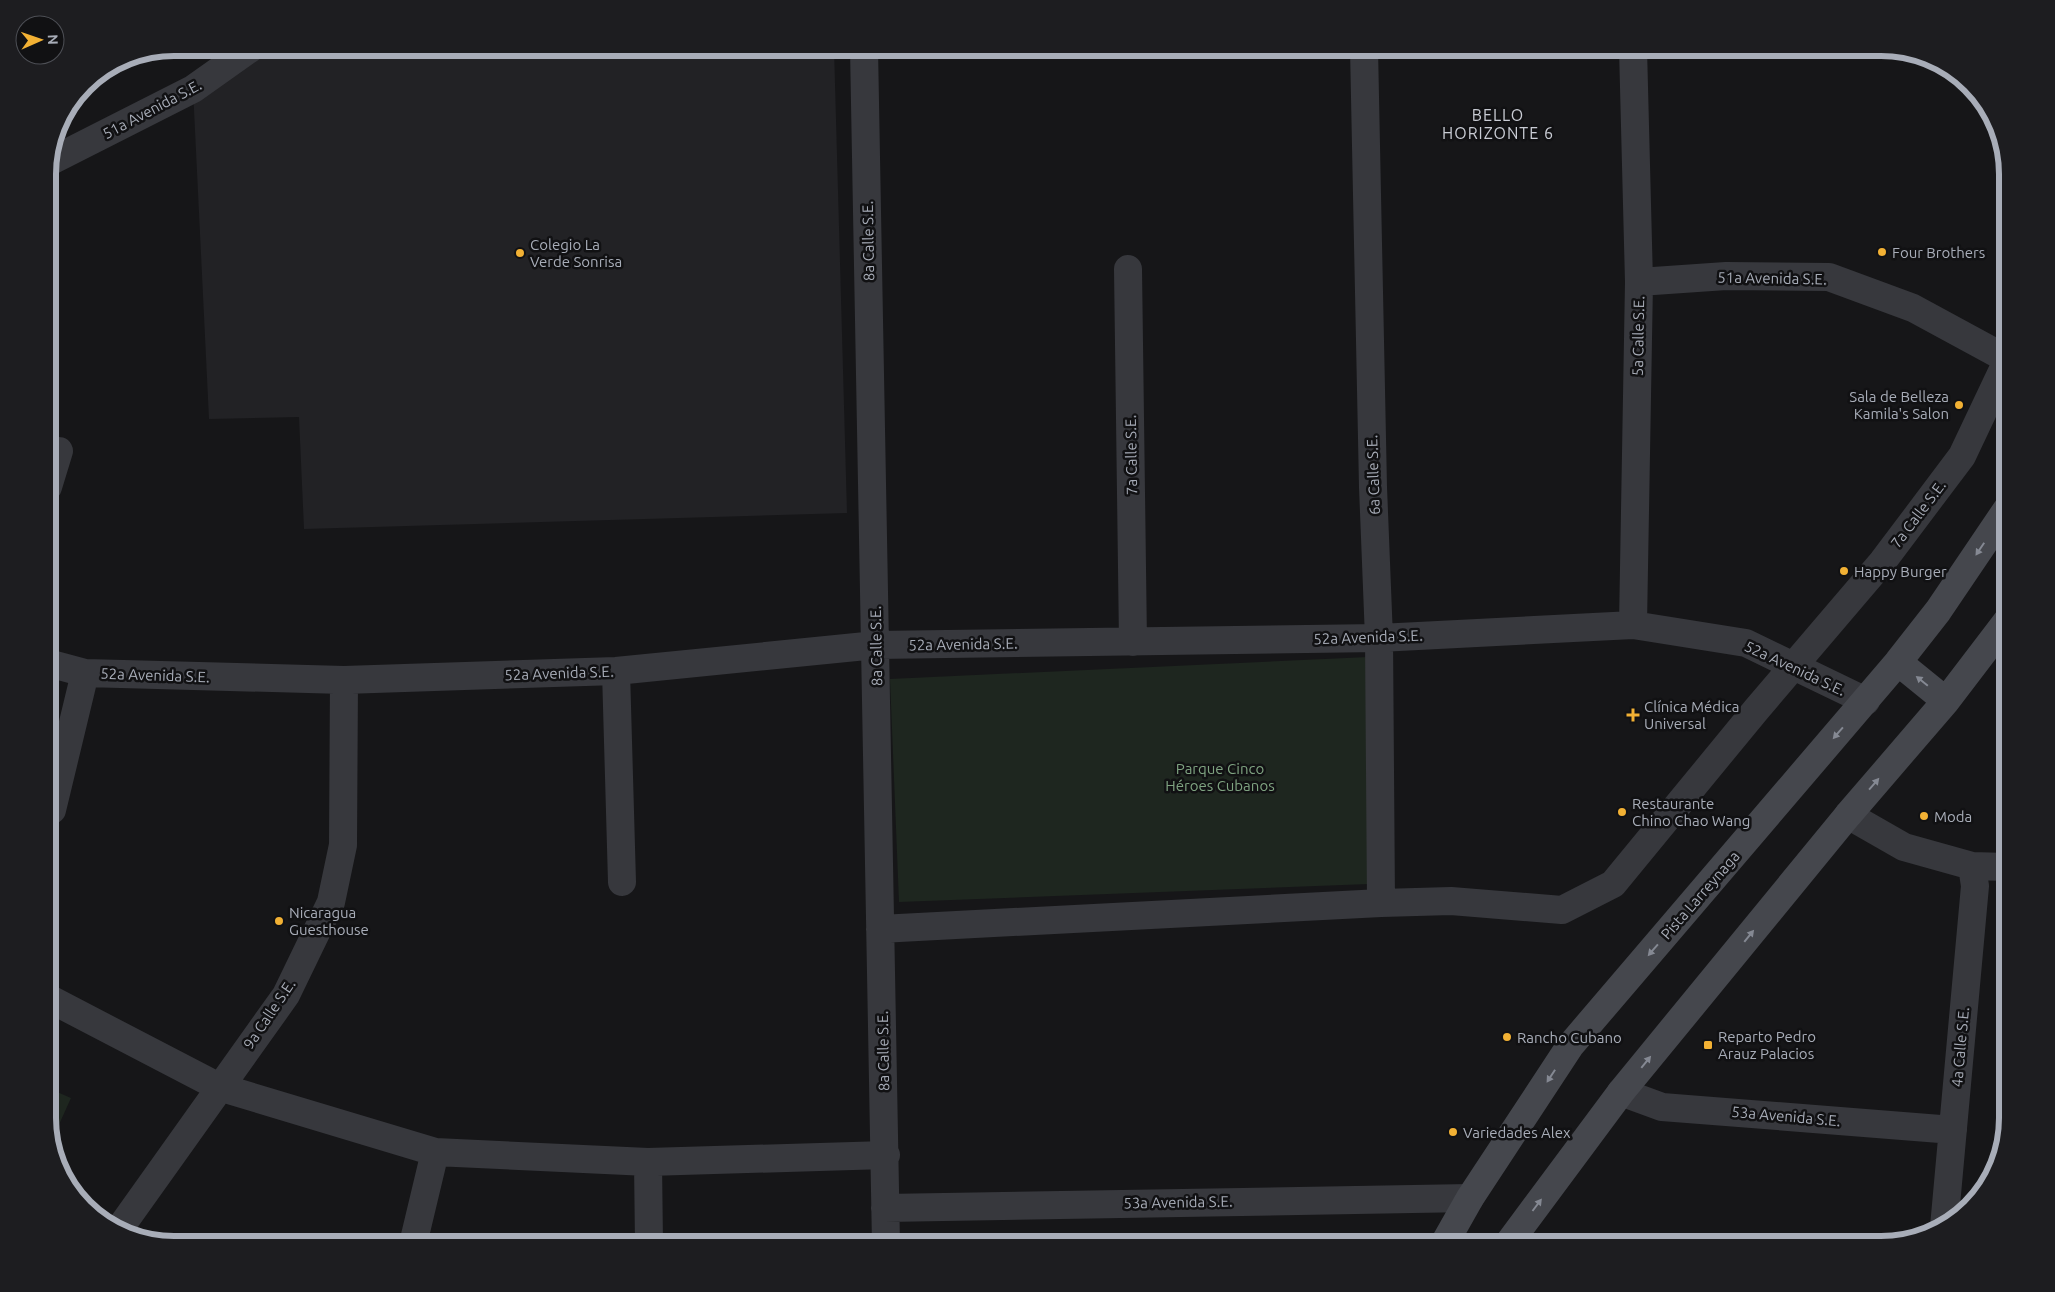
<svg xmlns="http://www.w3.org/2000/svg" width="2055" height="1292" font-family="Ubuntu,sans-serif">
<rect width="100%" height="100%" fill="#161618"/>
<!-- built -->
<path fill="#222225" d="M264 48H834L847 513 304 529 299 417 209 419 193 89Z"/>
<!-- green -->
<path fill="#1e261f" d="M1368 657 1369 884 899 902 890 679Z
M48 1088 71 1098 52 1140 48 1126Z"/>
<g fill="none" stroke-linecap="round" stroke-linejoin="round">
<!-- minor -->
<path stroke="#37383d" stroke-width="28" d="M864 48 886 1244
M1364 48 1373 487 1379 638 1381 903
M49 162 193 89 251 48
M1128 269 1133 642
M1639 282 1726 276 1829 277 1913 308 2007 359
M48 487 59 451
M1633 625 1639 282 1633 48
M48 663 85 673 344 680 616 671 876 645 1379 638 1633 625 1746 643 1866 701
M616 671 622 882
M52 810 85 673
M1848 815 1904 847 1972 866 2007 867
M880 929 1381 903 1451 901 1562 910 1613 884 1756 710 1883 561 1962 456 2007 361
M48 998 219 1087 435 1152 648 1162 886 1155
M1621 1092 1662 1107 1953 1130
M648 1162 649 1244
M885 1208 1470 1198
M1944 1227 1975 886 1972 866
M120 1228 286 995 331 902 343 845 344 680
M413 1244 435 1152"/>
<!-- secondary -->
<path stroke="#45474d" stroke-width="28" d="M1898 662 1946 701
M1444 1244 1470 1198 1570 1046 1898 662 1938 611 2007 509
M1508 1244 1621 1092 1848 815 1946 701 2007 621"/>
</g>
<!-- one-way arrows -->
<defs><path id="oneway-solid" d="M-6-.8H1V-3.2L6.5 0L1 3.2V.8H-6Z" transform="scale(1.25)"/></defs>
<g fill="#858993">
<use href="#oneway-solid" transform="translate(1980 549) rotate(124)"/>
<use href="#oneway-solid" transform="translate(1922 681) rotate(-141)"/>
<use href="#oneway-solid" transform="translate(1838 733) rotate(131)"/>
<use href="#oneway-solid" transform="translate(1874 784) rotate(-49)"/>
<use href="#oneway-solid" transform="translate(1749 936) rotate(-51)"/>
<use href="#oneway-solid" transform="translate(1653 950) rotate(131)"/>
<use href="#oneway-solid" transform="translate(1646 1062) rotate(-51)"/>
<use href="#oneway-solid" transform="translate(1551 1076) rotate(123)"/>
<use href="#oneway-solid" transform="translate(1537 1205) rotate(-53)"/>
</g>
<!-- markers -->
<g fill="#f2b134" stroke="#111113" stroke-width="2">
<circle cx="1882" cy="252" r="5"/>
<circle cx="520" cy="253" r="5"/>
<circle cx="1959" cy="405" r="5"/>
<circle cx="1844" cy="571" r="5"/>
<path d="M1630.5 707.5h5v5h5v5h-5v5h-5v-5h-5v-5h5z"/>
<circle cx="1622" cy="812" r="5"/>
<circle cx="1924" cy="816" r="5"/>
<circle cx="279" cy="921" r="5"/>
<circle cx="1507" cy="1037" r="5"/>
<rect x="1703" y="1040" width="10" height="10" rx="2.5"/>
<circle cx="1453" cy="1132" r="5"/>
</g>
<g text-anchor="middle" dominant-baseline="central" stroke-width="5" stroke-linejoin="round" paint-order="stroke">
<!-- street labels -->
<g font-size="15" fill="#a8adb8" stroke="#111113">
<text transform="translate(152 109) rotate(-28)">51a Avenida S.E.</text>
<text transform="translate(868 241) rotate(-91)">8a Calle S.E.</text>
<text transform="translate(1772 278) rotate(1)">51a Avenida S.E.</text>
<text transform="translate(1638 336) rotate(-89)">5a Calle S.E.</text>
<text transform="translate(1131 455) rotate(-91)">7a Calle S.E.</text>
<text transform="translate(1373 475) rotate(-92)">6a Calle S.E.</text>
<text transform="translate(1918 514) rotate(-53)">7a Calle S.E.</text>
<text transform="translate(1368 637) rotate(-2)">52a Avenida S.E.</text>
<text transform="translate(963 644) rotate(-1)">52a Avenida S.E.</text>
<text transform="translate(876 646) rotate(-91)">8a Calle S.E.</text>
<text transform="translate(1795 668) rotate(25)">52a Avenida S.E.</text>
<text transform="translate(559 673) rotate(-2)">52a Avenida S.E.</text>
<text transform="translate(155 675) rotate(2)">52a Avenida S.E.</text>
<text transform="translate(1700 895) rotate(-49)">Pista Larreynaga</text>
<text transform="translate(269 1014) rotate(-56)">9a Calle S.E.</text>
<text transform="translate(1960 1047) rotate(-85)">4a Calle S.E.</text>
<text transform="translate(883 1051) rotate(-91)">8a Calle S.E.</text>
<text transform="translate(1786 1116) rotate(5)">53a Avenida S.E.</text>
<text transform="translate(1178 1202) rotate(-1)">53a Avenida S.E.</text>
</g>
<!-- poi labels -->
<g font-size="15" fill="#a8adb8" stroke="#111113" text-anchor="start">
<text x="530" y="244">Colegio La<tspan x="530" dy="17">Verde Sonrisa</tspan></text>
<text x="1892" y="252">Four Brothers</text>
<text x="1949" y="396" text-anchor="end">Sala de Belleza<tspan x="1949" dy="17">Kamila's Salon</tspan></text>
<text x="1854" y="571">Happy Burger</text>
<text x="1644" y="706">Clínica Médica<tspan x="1644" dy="17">Universal</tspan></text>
<text x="1632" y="803">Restaurante<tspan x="1632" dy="17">Chino Chao Wang</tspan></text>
<text x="1934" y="816">Moda</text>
<text x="289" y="912">Nicaragua<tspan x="289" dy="17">Guesthouse</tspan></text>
<text x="1718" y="1036">Reparto Pedro<tspan x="1718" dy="17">Arauz Palacios</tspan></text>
<text x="1517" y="1037">Rancho Cubano</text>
<text x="1463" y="1132">Variedades Alex</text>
</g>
<!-- park labels -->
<g font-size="15" fill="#7fa381" stroke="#111113">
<text x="1220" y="768">Parque Cinco<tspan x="1220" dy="17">Héroes Cubanos</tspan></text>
</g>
<!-- neighbourhood labels -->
<g font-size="16" letter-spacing="1" fill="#c9ccd4" stroke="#111113">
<text x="1498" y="115">BELLO<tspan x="1498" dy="18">HORIZONTE 6</tspan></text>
</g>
</g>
<!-- crop -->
<path d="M0 0H2055V1292H0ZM174 56H1881A118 118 0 0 1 1999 174V1118A118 118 0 0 1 1881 1236H174A118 118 0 0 1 56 1118V174A118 118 0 0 1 174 56Z" fill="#1d1d20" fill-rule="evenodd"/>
<path fill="none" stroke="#a8adb8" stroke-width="6" d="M174 56H1881A118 118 0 0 1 1999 174V1118A118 118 0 0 1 1881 1236H174A118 118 0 0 1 56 1118V174A118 118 0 0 1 174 56Z"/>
<!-- north arrow -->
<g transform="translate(40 40) rotate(88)"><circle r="24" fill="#111113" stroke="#4d4f55"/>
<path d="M0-4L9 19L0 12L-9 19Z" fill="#f2b134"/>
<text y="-8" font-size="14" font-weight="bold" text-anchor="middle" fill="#a8adb8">N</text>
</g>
</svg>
